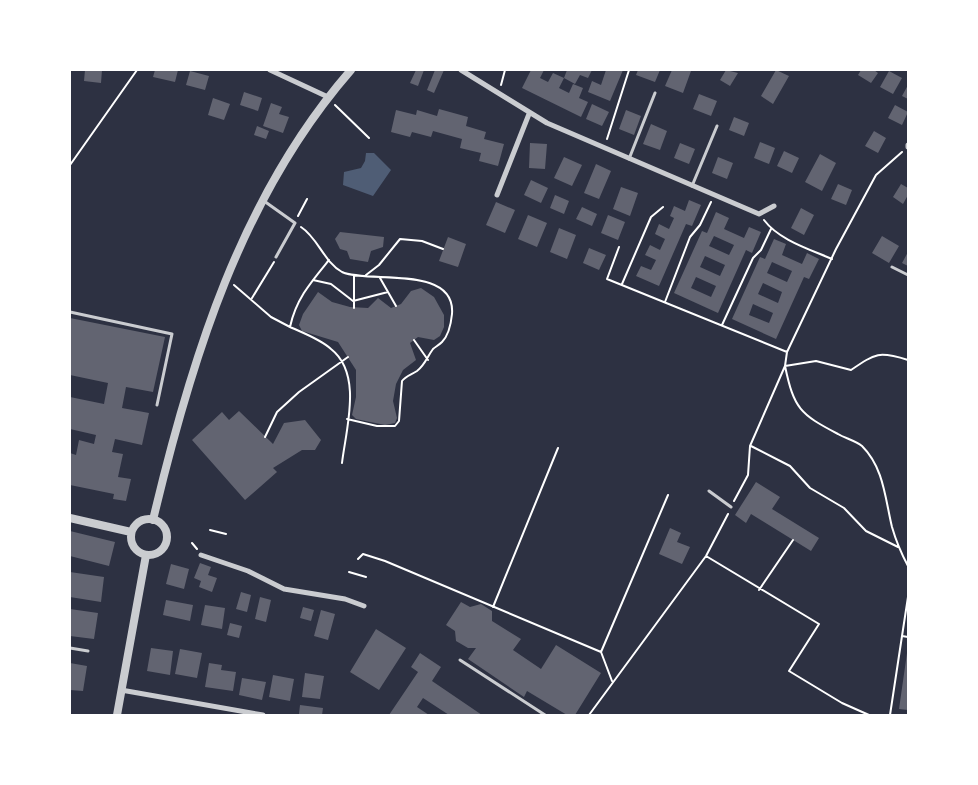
<svg xmlns="http://www.w3.org/2000/svg" width="978" height="785" font-family="'Varela Round',sans-serif">
<rect width="100%" height="100%" fill="#2d3142"/>
<!-- water -->
<path fill="#4f5d75" d="M366 153H374L391 170 373 196 343 185 344 172 361 168 365 161Z"/>
<!-- building -->
<path fill="#626471" fill-rule="evenodd" d="M85 70H102L101 83 84 81Z
M155 70H178L175 82 153 77Z
M416 70H424L418 86 410 83Z
M435 70H444L434 93 427 90Z
M531 70H544L540 78 548 82 553 73 564 78 559 88 569 93 573 84 583 88 579 98 588 102 581 117 522 88Z
M567 70H592L588 78 580 75 575 84 564 78Z
M606 70H623L610 101 588 92 592 81 601 85Z
M638 70H660L655 82 636 75Z
M672 70 691 71 683 93 665 86Z
M726 70 738 73 730 86 720 80Z
M776 70 789 76 773 104 761 96Z
M861 70H874L878 73 871 83 858 75Z
M190 71 209 76 205 90 186 85Z
M889 71 902 78 893 94 880 87Z
M908 85V99L902 96Z
M244 92 262 98 258 111 240 105Z
M699 94 717 101 711 116 693 109Z
M213 98 230 104 224 120 208 115Z
M271 103 282 107 279 114 289 117 283 133 263 126Z
M592 104 609 112 602 126 586 119Z
M895 105 908 112 902 125 888 118Z
M439 109 468 117 466 126 486 132 484 139 504 144 498 166 479 161 481 153 460 148 462 139 433 131 431 137 412 132 410 137 391 132 396 110 416 115 417 110 437 116Z
M626 110 641 116 634 135 619 129Z
M734 117 749 123 744 136 729 130Z
M651 124 667 131 660 150 643 144Z
M257 126 269 131 266 139 254 135Z
M874 131 886 138 878 153 865 146Z
M760 142 775 148 769 164 754 158Z
M530 143 547 144 545 169 529 168Z
M680 143 695 149 689 164 674 158Z
M784 151 799 158 792 173 777 166Z
M820 154 836 163 822 191 805 182Z
M564 157 582 165 572 186 554 178Z
M718 157 733 163 727 179 712 173Z
M596 164 611 171 599 199 584 193Z
M531 180 548 188 541 203 524 195Z
M838 184 852 190 846 205 831 199Z
M901 184 908 188V195L903 204 893 197Z
M621 187 638 193 630 216 613 209Z
M555 195 569 201 564 214 550 208Z
M689 200 701 205 692 226 686 224 659 286 636 276 641 266 651 270 656 260 645 255 650 245 660 250 665 239 655 234 659 224 669 229 674 218 670 216 674 206 685 211Z
M496 202 515 210 505 233 486 225Z
M582 207 597 214 592 226 576 219Z
M801 208 814 215 804 235 791 228Z
M716 212 729 218 724 229 744 238 749 227 761 232 752 253 746 250 718 313 674 293 702 231 707 233ZM714 236 734 245 729 255 709 246ZM705 256 725 265 720 276 700 267ZM696 277 716 286 711 297 691 288Z
M528 215 547 223 537 247 518 239Z
M608 215 625 222 618 240 601 233Z
M559 228 576 235 567 259 550 252Z
M340 232 384 237 383 247 371 251 368 262 350 259 347 251 340 249 335 239Z
M882 236 899 246 889 263 872 253Z
M448 237 466 244 458 267 439 261Z
M774 239 786 244 782 255 802 264 807 253 819 259 809 279 804 277 776 339 732 319 760 257 765 259ZM772 262 792 271 787 282 767 273ZM763 283 782 292 778 303 758 294ZM753 304 773 313 769 323 749 315Z
M589 248 606 255 599 270 583 263Z
M908 252V266L902 263Z
M421 288 434 297 444 315V327L440 336 434 340 418 337 410 343 416 360 403 370 396 384 393 401 397 418 395 423 385 425 356 419 352 415 356 397V370L338 342 302 331 299 325 303 314 318 292 332 302 350 307 368 308 378 298 391 308 401 304 411 291Z
M70 318 165 337 153 392 126 387 122 408 149 413 142 445 115 439 112 452 123 454 118 477 131 479 126 501 113 499 114 494 70 485V453L76 455 79 440 94 444 96 435 70 429V397L104 404 108 383 70 375Z
M239 411 273 444 284 423 305 420 321 440 315 450H302L273 468 277 472 245 500 192 440 222 412 229 420Z
M756 482 780 497 772 509 819 538 811 551 751 514 746 523 735 515Z
M670 528 681 533 677 542 690 547 682 564 659 554Z
M70 531 115 542 109 566 70 556Z
M200 563 211 567 208 575 217 578 212 592 199 587 201 581 194 578Z
M171 564 189 569 184 589 166 584Z
M70 572 104 577 101 602 70 597Z
M241 592 251 595 247 612 236 609Z
M260 597 271 600 266 622 255 619Z
M166 600 193 605 190 621 163 615Z
M461 602 470 607 481 604 492 611V621L521 639 513 650 541 669 556 645 601 673 575 715H567L527 691 524 697 468 659 476 648H468L456 641 455 631 446 625Z
M205 605 225 608 222 629 201 625Z
M303 607 314 610 311 621 300 618Z
M70 609 98 613 94 639 70 636Z
M321 610 335 614 328 640 314 636Z
M230 623 242 626 239 638 227 635Z
M376 629 406 648 379 690 350 672Z
M151 648 173 651 170 675 147 671Z
M180 649 202 653 197 678 175 674Z
M420 653 441 667 432 681 482 715H449L423 698 417 707 429 715H389L418 672 411 667Z
M907 653H908V710L899 709Z
M70 663 87 666 83 691 70 690Z
M209 663 222 665 221 670 236 672 233 691 205 687Z
M305 673 324 676 320 699 302 697Z
M273 675 294 679 290 701 269 697Z
M242 678 266 682 262 700 239 695Z
M300 705 323 708 322 715 299 714Z"/>
<g fill="none" stroke-linecap="round" stroke-linejoin="round">
<!-- path -->
<path stroke="#fff" stroke-width="2" d="M501 85 505 70
M335 105 369 138
M607 139 629 70
M70 165 137 70
M298 216 307 199
M764 220C779 240 809 249 832 259
M301 227C318 238 324 262 342 272 368 284 456 264 452 314 451 324 449 335 442 342 439 345 435 347 433 349 427 357 425 365 417 371 411 375 406 376 402 381L399 421 395 426H377L347 419
M619 247 607 279 787 352
M329 260C311 282 296 299 290 327 303 333 320 339 331 349 363 374 346 429 342 463
M366 275 379 265 400 239 422 241 443 249
M354 276V308
M380 278 396 306
M313 280 331 284 353 301 388 292
M622 284 651 217 663 207
M234 285 271 317 290 327
M252 298 274 262
M665 302 690 237 700 225 711 202
M722 325 753 258 761 250 771 229
M414 340 428 360
M785 366C794 409 800 414 838 434 845 438 856 441 862 446 884 468 885 498 892 527 896 541 901 553 908 566
M785 366 816 361 851 370C876 353 879 351 908 360
M265 437 277 412 299 392 348 357
M751 446 790 466 810 488 844 508 866 531 898 547
M734 501 748 475 750 446 785 366 787 352 836 249 876 175 902 152
M210 530 226 534
M192 543 197 549
M706 556 819 624 789 671 842 703 869 715
M358 559 363 554 385 561 601 652 612 681
M349 572 366 577
M759 590 793 540
M493 607 558 448
M902 636 908 597
M601 652 668 495
M589 715 706 556 728 514
M890 715 902 636 908 637"/>
<!-- service -->
<path stroke="#caccd0" stroke-width="3" d="M629 159 655 93
M692 186 717 126
M264 201 295 223 276 257
M892 267 908 275
M70 312 172 334 157 405
M709 491 731 507
M70 648 88 651
M460 660 545 715"/>
<!-- minor -->
<path stroke="#caccd0" stroke-width="5" d="M270 70 328 97
M461 70 547 123 759 214 774 206
M908 147V145
M497 195 529 114
M201 555 248 571 284 589 345 599 364 606
M121 690 263 715"/>
<!-- tertiary -->
<path stroke="#caccd0" stroke-width="8" d="M70 518 131 532
M131 537a18 18 0 1 1 36 0a18 18 0 1 1-36 0Z
M153 520C191 360 241 196 351 70
M117 715 146 555"/>
</g>
<!-- border -->
<rect width="978" height="785" fill="none" stroke="#ffffff" stroke-width="142"/>
</svg>
